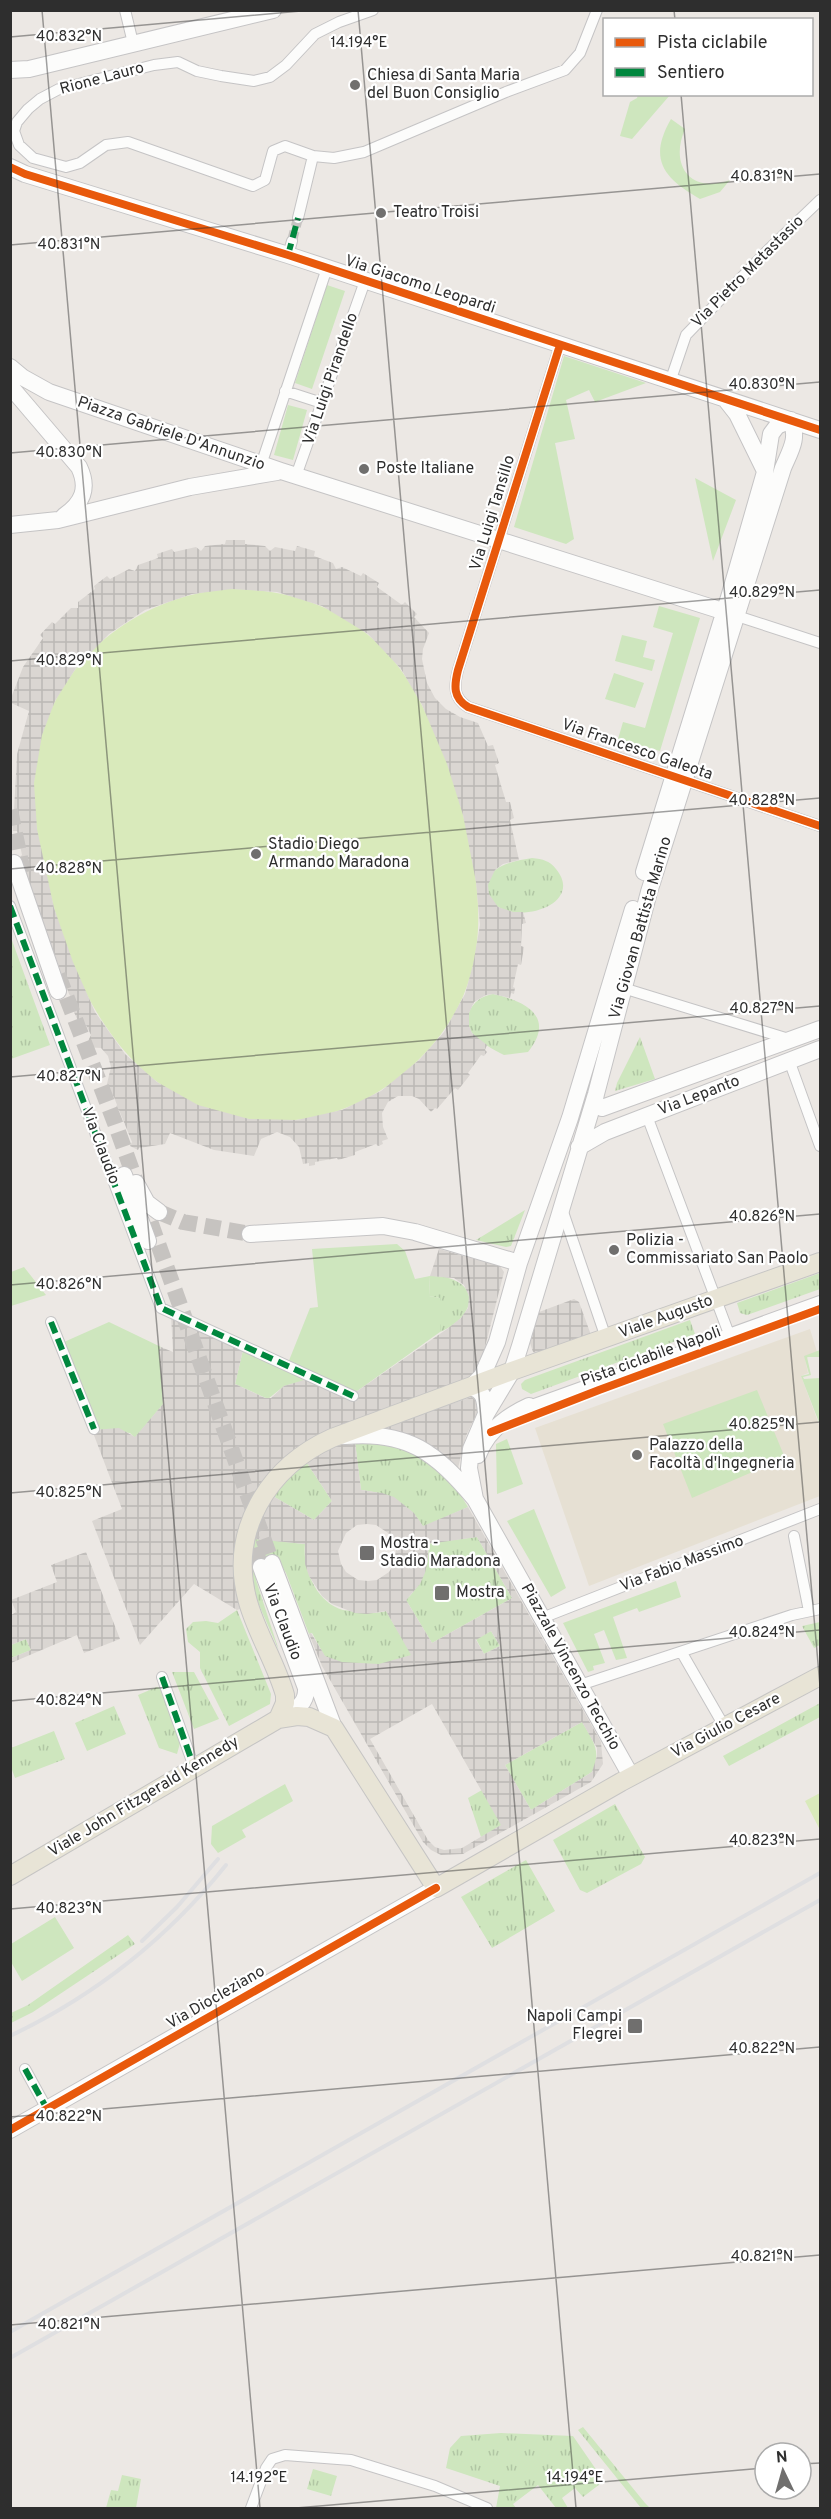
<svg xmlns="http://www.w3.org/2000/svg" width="831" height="2519" font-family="Overpass,sans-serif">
<defs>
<pattern id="grass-tufts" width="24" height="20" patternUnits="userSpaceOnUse" patternTransform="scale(1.5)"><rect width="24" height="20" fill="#cee6be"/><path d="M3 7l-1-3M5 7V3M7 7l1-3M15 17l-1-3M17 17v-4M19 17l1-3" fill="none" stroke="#b1c6a4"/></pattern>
<pattern id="plaza-grid" width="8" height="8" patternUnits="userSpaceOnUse" patternTransform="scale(1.5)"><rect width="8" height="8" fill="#dad6d2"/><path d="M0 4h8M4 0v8" fill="none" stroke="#bbb8b5"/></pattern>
</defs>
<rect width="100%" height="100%" fill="#ece8e4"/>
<!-- education -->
<path fill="#e6e0d3" d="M810 1329 817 1352 805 1359 808 1373 801 1376 820 1427V1496L589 1586 535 1428Z"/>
<!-- grass -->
<path fill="url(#grass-tufts)" d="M532 858C543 859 550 861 556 869 589 909 498 931 488 893 482 866 514 861 532 858Z
M10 935 50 1045 11 1059H10Z
M493 994C526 1001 556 1017 528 1052L504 1055C494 1050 479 1042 472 1033 461 1015 474 997 493 994Z
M640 1037 655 1079 615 1091 617 1083Z
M525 1210 511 1246 506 1247 476 1240Z
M820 1273V1289L747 1315 740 1313 737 1303Z
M430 1276C480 1276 481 1314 440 1332V1298L429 1296Z
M690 1320 695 1334 531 1394 522 1389 521 1384 525 1380Z
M355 1442C368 1443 381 1443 393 1445 424 1451 453 1480 468 1507L423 1527C411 1504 385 1492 361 1490Z
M305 1460 332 1501 314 1520 271 1495Z
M477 1537 512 1598 432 1643 406 1600C421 1586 431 1564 428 1543Z
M253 1539 305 1544C302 1569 317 1603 343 1610 349 1611 356 1611 362 1612 371 1612 378 1614 386 1611L412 1655 344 1692 312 1633 309 1634 286 1573 281 1565 257 1574 256 1580 279 1651 256 1598 251 1577Z
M237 1610 271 1694 270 1704 229 1726 200 1668V1652L188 1642 186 1629 193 1622 206 1621 218 1623Z
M820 1622V1645L814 1648 802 1626Z
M491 1631 500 1646 484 1654 476 1639Z
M26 1639 31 1650 11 1658V1645Z
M172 1672H194L219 1719 194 1729Z
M157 1687 164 1690 182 1736 177 1754 159 1748 138 1695Z
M820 1703V1717L729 1766 723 1756Z
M114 1706 126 1734 87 1751 75 1723Z
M582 1722C593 1740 602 1752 592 1772L531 1810 505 1765Z
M54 1731 65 1759 15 1778 11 1767V1748Z
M482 1790 502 1825 481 1837 468 1798Z
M615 1804 645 1857 641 1864 587 1893 580 1890 553 1840Z
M526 1860 555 1911 492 1948 461 1897Z
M128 1935 135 1944 33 2012 11 2023V2013L28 2005Z
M583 2427 645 2503 650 2508H641L578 2430Z
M501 2433 573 2436 604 2481 583 2497 575 2488 562 2498 568 2508H556L538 2485 513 2504 516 2508H496L500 2486 446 2468 450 2448 461 2436Z
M313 2469 337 2476 331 2496 307 2489Z
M122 2475 141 2479 136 2508H106L111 2490 118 2491Z"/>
<!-- park -->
<path fill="#cee6be" d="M638 95H670L632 139 620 136 630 102 637 98Z
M671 119 685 129C669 166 691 194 730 180L720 192 700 199C663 178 648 159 671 119Z
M327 285 345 291 312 389 295 383Z
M564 356 646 383 595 402 589 390 566 400 575 439 555 443 574 539 566 544 514 527Z
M288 405 307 410 293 460 274 455Z
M695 478 736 500 713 561Z
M659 606 700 618 660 751 618 739 623 722 645 728 673 633 653 627Z
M622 635 647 641 643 657 655 660 652 671 615 661Z
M614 673 644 683 635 708 605 699Z
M397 1244 405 1251 415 1279 430 1276 429 1296 440 1298V1332L353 1394 288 1363 310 1308 318 1307 312 1249Z
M24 1267 46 1295 11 1306V1272Z
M109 1322 161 1347 159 1350 163 1404 135 1438 130 1433 97 1429 64 1342Z
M243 1350 311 1379 284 1386 268 1399 235 1384Z
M820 1350V1357H807L811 1375 803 1377 804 1379 820 1378V1425L801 1376 809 1374 804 1356Z
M757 1390 785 1458 692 1498 663 1424Z
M507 1439 523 1484 497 1494 496 1444Z
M534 1509 566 1588 551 1597 507 1521Z
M676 1581 681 1597 639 1612 637 1608 613 1617 627 1658 616 1660 604 1630 594 1634 605 1663 593 1666 594 1670 588 1672 563 1623Z
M285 1784 293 1801 242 1830 246 1837 218 1853 211 1844 212 1826Z
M55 1917 74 1948 22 1981 11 1962V1944Z"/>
<!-- pitch -->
<path fill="#d9eabb" d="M223 589C276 588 325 600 367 634 407 666 426 711 445 757 454 781 461 806 467 831 488 922 485 999 412 1066 380 1096 339 1116 295 1120 152 1131 81 1018 51 896 42 859 32 820 34 782 40 676 121 601 223 589Z
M820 1793V1830L805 1801Z"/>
<!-- plaza -->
<path fill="url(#plaza-grid)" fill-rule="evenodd" d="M226 540H245V544L265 546 270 551 275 547 295 551 297 546 315 551 314 556 333 563 336 569 342 567 361 576 363 573 379 583 377 587 402 605 405 602 417 614 414 617 429 633 423 649 422 659 427 683 435 698 446 709 460 717 478 723 488 746 493 745 499 763 495 765 506 802H510L514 818 510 820 519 860 503 864 495 870 488 885 489 894 498 907 513 912H523L526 923 522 924 521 946 524 947 521 965 518 964 513 987 515 988 514 994 511 993 510 998 493 994 486 995 474 1002 469 1013V1026L472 1033 487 1045 485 1050 487 1052 484 1056 481 1055 468 1073 470 1075 458 1090 455 1088 437 1109 435 1108 431 1112 419 1099 412 1096H398L388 1102 382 1113 383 1127 388 1139 382 1141 383 1144 378 1146 376 1144 355 1152V1155L338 1160 337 1158 315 1162V1165L309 1166V1163L303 1164 299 1147 290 1137 277 1132 261 1139 254 1156 214 1150 170 1133 165 1144 139 1148 138 1150 130 1146 132 1142 119 1110 115 1109 117 1105 114 1097 106 1088 111 1067 108 1056 101 1048 85 1047 91 1035 84 1021 79 1023 72 1008 76 1005 69 994 19 858 22 855 17 831H13L11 812 14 811 17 754 29 711 11 703V698L23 667 43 638 40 635 52 622 55 624 71 608H78V602L95 589 94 586 107 576 110 579 129 569 135 571 138 565 158 558 157 554 172 549 174 552 196 547 201 551 205 546 225 544ZM232 589 277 592 322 606 368 634 401 669 422 705 447 764 463 815 476 882 480 925 473 965 465 994 444 1032 419 1060 381 1091 342 1110 297 1120 249 1119 198 1105 157 1082 125 1054 95 1012 73 962 54 908 37 829 34 783 42 735 55 701 76 668 109 634 145 610 192 594Z
M439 1249 500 1266 504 1272 481 1363 477 1371 466 1381 312 1438 286 1456 265 1479 248 1506 243 1608 237 1610 194 1584 140 1645 92 1521 122 1509 92 1430 119 1428 135 1437 163 1404 159 1350 161 1347 173 1352 171 1315 243 1350 235 1384 265 1398H271L284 1386 304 1380 311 1379 353 1394 447 1329 461 1318 468 1308 469 1296 464 1285 454 1278 430 1276Z
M574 1299 579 1302 591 1335 536 1353 533 1352 530 1343 539 1312Z
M472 1397 481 1405 466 1436 458 1468 379 1428Z
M352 1442H355L361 1490 382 1493 394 1497 414 1513 423 1526 468 1507 601 1742 603 1764 591 1782 463 1854 441 1855 431 1850 423 1842 322 1666 309 1634 311 1633 325 1656 342 1662 379 1664 411 1655 386 1611 367 1614 355 1613 332 1604 322 1596 309 1576 305 1564V1544L253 1539 271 1495 314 1520 332 1501 305 1460 330 1448ZM367 1524 376 1525 388 1533 396 1550 394 1564 389 1572 377 1580 368 1581 358 1580 346 1572 341 1564 338 1551 346 1533 357 1525ZM477 1537 512 1598 432 1643 406 1600 420 1584 425 1573 428 1560V1544ZM491 1631 500 1646 484 1654 476 1640ZM432 1704 501 1825 462 1848 444 1850 435 1847 428 1840 370 1739ZM582 1722 597 1748V1756L592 1772 531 1810 505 1765Z
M86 1552 120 1639 84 1653 77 1635 11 1663V1658L31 1650 26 1639 11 1645V1615L16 1612 11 1600 57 1582 51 1565Z"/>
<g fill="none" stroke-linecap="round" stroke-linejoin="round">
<!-- street-tunnel -->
<path stroke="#c6c3c0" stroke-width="10" stroke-dasharray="10 5" stroke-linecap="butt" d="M292 241 298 218"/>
<!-- secondary-tunnel -->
<path stroke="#c6c3c0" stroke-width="16" stroke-dasharray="16 8" stroke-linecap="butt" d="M10 810 24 877
M58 975 115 1123 272 1563
M159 1212 183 1222 250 1234
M247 1525 261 1567"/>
<defs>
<path id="street" d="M125 10 133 43
M313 156 285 146 273 151 265 180 253 186 128 142 106 145 80 163 66 167 33 158 19 145 14 131 17 122 28 109 40 99 59 89 154 65 178 62 197 71 221 76 254 81 270 77 286 65 315 34 339 22 373 10
M298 218 313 156 334 158 364 152 506 92 565 70 580 53 597 10
M288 255 292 241
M560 345 458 670C454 686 453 698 468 707L820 826
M670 382 686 335 770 248 820 200
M285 391 322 403
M261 465 327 268
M296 476 365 281
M737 616 820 643
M10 906 161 1308 353 1396
M623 988 792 1040
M789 1060 820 1146
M647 1116 729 1334
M562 1209 606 1338
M51 1322 94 1429
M529 1406 820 1301
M794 1536 809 1611
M542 1618 820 1509
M682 1653 724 1726
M162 1677 194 1767
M580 1685 792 1615 820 1609
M25 2069 47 2109
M251 2508 266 2468 272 2459 285 2455 351 2460 435 2486 487 2508"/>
<path id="secondary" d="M10 70 29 69 273 10
M10 167 25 174 288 255 820 430
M10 367 22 377 49 392 281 471 735 615
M10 386 79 467C89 488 83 503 64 516
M726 400 737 414 765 471
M10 525 58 520 190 487 277 472
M14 863 58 991
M644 872 730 594 765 472 771 434 777 426 791 420
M596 1094 594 1103 602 1108 820 1029
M579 1147 605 1132 820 1049
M124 1175 148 1241
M136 1183 147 1203 159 1212
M250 1234 383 1226 415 1232 519 1263
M486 1414C485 1401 485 1391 471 1387L482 1376 497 1342 519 1263 570 1118 633 909
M345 1436C408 1430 436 1453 475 1499L631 1776
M478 1455C487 1431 507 1416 529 1406
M475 1499 469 1468 471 1449 486 1414 512 1371 520 1346 596 1094 649 892 783 468C790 451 799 439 791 420
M272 1563 334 1728
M261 1567 306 1688C307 1706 293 1710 279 1718
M10 2130 436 1888"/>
<path id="primary" d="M278 1719 285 1703V1695C276 1663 257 1634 248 1602 228 1531 268 1467 332 1438L512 1371 820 1262
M10 1876 278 1719 297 1716 309 1717 334 1728 436 1888 621 1782 820 1676"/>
</defs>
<!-- street casing -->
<use href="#street" stroke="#c5c4c5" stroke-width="12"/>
<!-- secondary casing -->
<use href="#secondary" stroke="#c5c4c5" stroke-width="18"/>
<!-- primary casing -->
<use href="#primary" stroke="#c6c5c4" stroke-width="20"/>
<!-- street -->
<use href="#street" stroke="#fcfcfb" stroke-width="10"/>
<!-- secondary -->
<use href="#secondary" stroke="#fcfcfb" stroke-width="16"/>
<!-- primary -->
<use href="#primary" stroke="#e8e4d6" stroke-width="18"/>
<!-- rail -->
<path stroke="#dfdfe1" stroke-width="4" d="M142 1941 177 1907 218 1859
M10 2036C96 1995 167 1939 226 1865
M10 2332 820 1873
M10 2358 820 1900"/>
<!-- quiet -->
<path stroke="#00873e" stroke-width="6" stroke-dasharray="12 6" stroke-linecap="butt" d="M288 255 298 218
M10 906 161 1308 353 1396
M51 1322 94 1429
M162 1677 194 1767
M25 2069 47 2109"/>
<defs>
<path id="cycleway" d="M10 167 25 174 288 255 820 430
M560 345 458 670C454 686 453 698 468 707L820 826
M491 1432 599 1390 820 1309
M10 2130 436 1888"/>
</defs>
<!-- cycleway casing -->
<use href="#cycleway" stroke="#fff" stroke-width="11"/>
<!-- cycleway -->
<use href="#cycleway" stroke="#e8590c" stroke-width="8"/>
</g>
<!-- ticks -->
<path fill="none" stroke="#2e2e2e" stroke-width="1.5" stroke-opacity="0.45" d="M42 10 260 2508M358 10 576 2508M674 10 675 20M10 37 312 10M681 94 820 1686M10 245 820 174M10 453 820 382M10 661 820 590M10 869 820 798M10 1077 820 1006M10 1285 820 1214M10 1493 820 1422M10 1701 820 1630M10 1909 820 1839M10 2117 820 2047M10 2325 820 2255M801 2464 820 2463M296 2508 765 2468"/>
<!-- markers -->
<g fill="#706f6e" stroke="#fff" stroke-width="2">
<circle cx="355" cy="85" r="6"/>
<circle cx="381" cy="213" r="6"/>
<circle cx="364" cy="469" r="6"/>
<circle cx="256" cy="854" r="6"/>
<circle cx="614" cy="1250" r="6"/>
<circle cx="637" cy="1455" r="6"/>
<rect x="359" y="1545" width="16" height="16" rx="3"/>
<rect x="434" y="1585" width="16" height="16" rx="3"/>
<rect x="627" y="2018" width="16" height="16" rx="3"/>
</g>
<g text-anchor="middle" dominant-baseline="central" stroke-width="4.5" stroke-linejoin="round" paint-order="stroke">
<!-- poi labels -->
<g font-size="16" fill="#2e2e2e" stroke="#fff" text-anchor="start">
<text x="367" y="76">Chiesa di Santa Maria<tspan x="367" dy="18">del Buon Consiglio</tspan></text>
<text x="393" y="213">Teatro Troisi</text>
<text x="376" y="469">Poste Italiane</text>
<text x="268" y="845">Stadio Diego<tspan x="268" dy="18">Armando Maradona</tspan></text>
<text x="626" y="1241">Polizia -<tspan x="626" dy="18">Commissariato San Paolo</tspan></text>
<text x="649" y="1446">Palazzo della<tspan x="649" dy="18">Facoltà d'Ingegneria</tspan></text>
<text x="380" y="1544">Mostra -<tspan x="380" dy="18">Stadio Maradona</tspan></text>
<text x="456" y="1593">Mostra</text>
<text x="622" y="2017" text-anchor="end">Napoli Campi<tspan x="622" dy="18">Flegrei</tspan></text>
</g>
<!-- street labels -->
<g font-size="16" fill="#2e2e2e" stroke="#fff">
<text transform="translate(102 79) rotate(-15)">Rione Lauro</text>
<text transform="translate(748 272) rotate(-45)">Via Pietro Metastasio</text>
<text transform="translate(420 285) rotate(18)">Via Giacomo Leopardi</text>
<text transform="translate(331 379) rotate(-71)">Via Luigi Pirandello</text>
<text transform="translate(171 434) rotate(19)">Piazza Gabriele D'Annunzio</text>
<text transform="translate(493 513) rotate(-73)">Via Luigi Tansillo</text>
<text transform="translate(637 750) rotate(19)">Via Francesco Galeota</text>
<text transform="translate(641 928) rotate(-74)">Via Giovan Battista Marino</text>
<text transform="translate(699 1096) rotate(-21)">Via Lepanto</text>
<text transform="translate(100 1146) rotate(69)">Via Claudio</text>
<text transform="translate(666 1317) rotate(-20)">Viale Augusto</text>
<text transform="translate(651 1357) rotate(-20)">Pista ciclabile Napoli</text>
<text transform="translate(682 1564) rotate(-21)">Via Fabio Massimo</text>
<text transform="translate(282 1622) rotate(69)">Via Claudio</text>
<text transform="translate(570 1667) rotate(61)">Piazzale Vincenzo Tecchio</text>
<text transform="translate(726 1726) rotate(-28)">Via Giulio Cesare</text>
<text transform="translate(144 1797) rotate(-31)">Viale John Fitzgerald Kennedy</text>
<text transform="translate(216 1998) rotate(-30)">Via Diocleziano</text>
</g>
</g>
<g font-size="15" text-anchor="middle" fill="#2e2e2e" stroke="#fff" stroke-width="4.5" stroke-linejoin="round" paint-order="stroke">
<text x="69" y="41">40.832°N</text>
<text x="359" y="47">14.194°E</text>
<text x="762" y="181">40.831°N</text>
<text x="69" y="249">40.831°N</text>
<text x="762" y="389">40.830°N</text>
<text x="69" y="457">40.830°N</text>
<text x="762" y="597">40.829°N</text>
<text x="69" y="665">40.829°N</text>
<text x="762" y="805">40.828°N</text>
<text x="69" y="873">40.828°N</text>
<text x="762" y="1013">40.827°N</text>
<text x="69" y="1081">40.827°N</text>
<text x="762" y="1221">40.826°N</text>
<text x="69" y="1289">40.826°N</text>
<text x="762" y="1429">40.825°N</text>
<text x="69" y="1497">40.825°N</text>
<text x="762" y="1637">40.824°N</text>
<text x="69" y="1705">40.824°N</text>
<text x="762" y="1845">40.823°N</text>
<text x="69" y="1913">40.823°N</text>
<text x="762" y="2053">40.822°N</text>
<text x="69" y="2121">40.822°N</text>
<text x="762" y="2261">40.821°N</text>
<text x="69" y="2329">40.821°N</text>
<text x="259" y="2482">14.192°E</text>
<text x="575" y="2482">14.194°E</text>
</g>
<!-- border -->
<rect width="831" height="2519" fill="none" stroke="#2e2e2e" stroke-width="24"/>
<!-- legend -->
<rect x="603" y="18" width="210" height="78" fill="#ffffff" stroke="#ababab" stroke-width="1.5"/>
<rect x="615" y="38" width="30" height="9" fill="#e8590c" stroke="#ababab" stroke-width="1.5"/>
<text x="657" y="48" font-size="18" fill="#2e2e2e">Pista ciclabile</text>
<rect x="615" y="68" width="30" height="9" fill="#00873e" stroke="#ababab" stroke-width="1.5"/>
<text x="657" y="78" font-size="18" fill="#2e2e2e">Sentiero</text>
<!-- north arrow -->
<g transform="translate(783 2471) rotate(355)"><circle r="28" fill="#ffffff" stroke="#ababab" stroke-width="1.5"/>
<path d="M0-4.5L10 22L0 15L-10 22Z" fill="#706f6e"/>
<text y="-9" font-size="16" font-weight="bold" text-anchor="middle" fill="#2e2e2e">N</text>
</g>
</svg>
